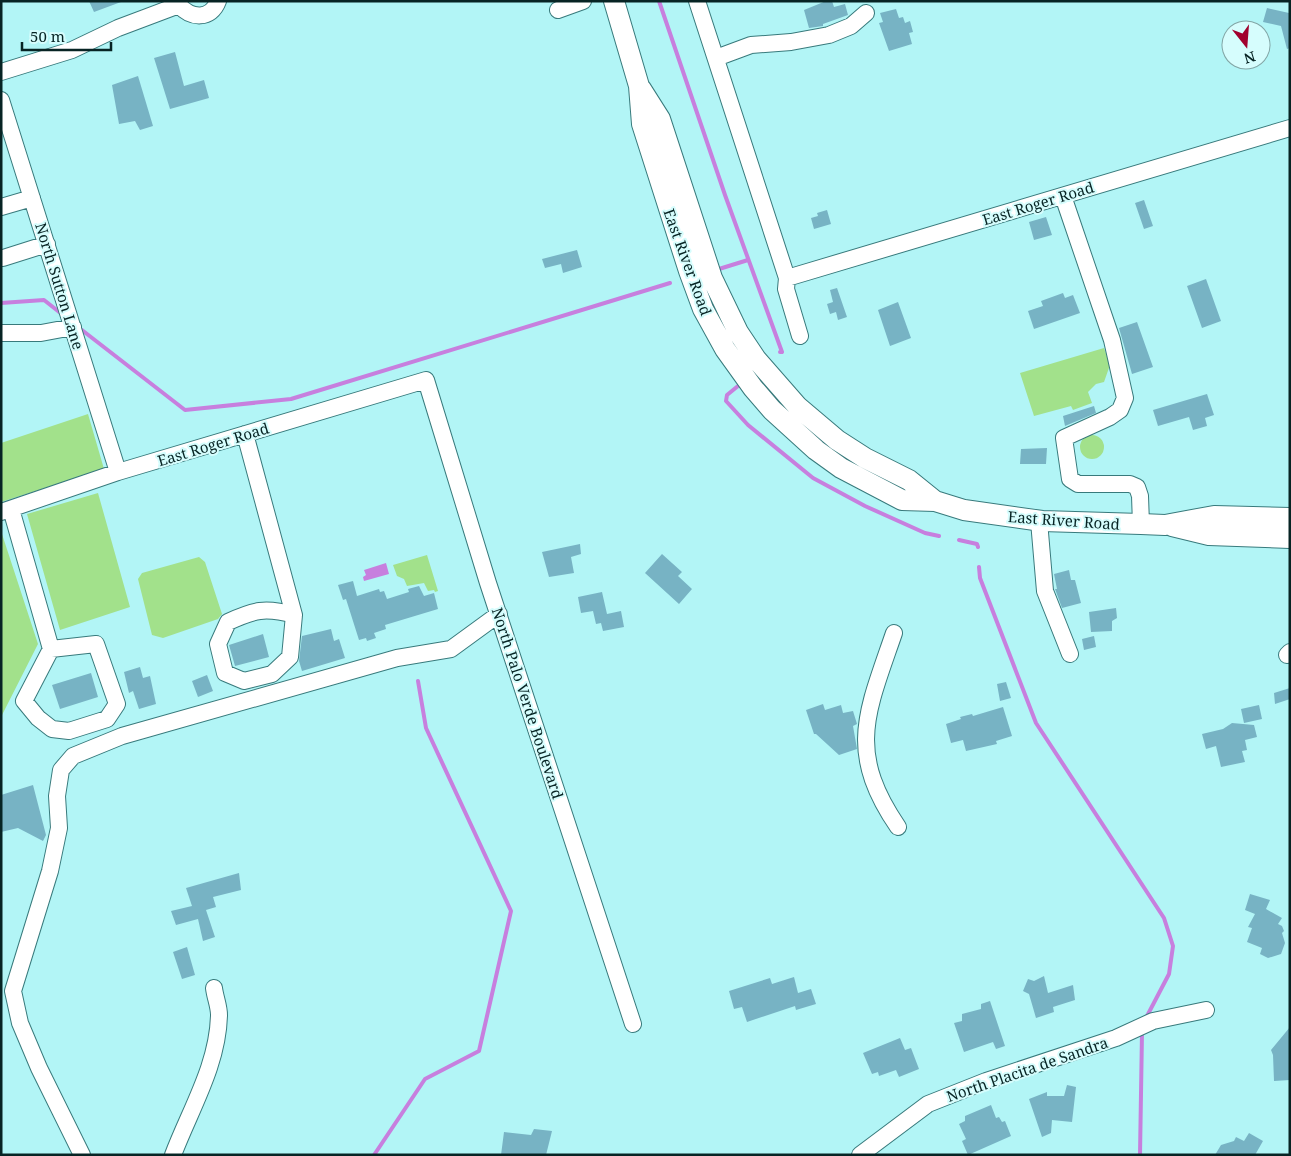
<svg xmlns="http://www.w3.org/2000/svg" width="1291" height="1156" font-family="'Noto Serif',serif">
<rect width="100%" height="100%" fill="#b2f5f6"/>
<!-- green -->
<path fill="#a2e18b" d="M1104 348 1110 365 1104 382 1096 384 1088 392 1092 403 1073 410 1071 406 1034 416 1020 373Z
M88 414 104 469 1 502V443Z
M1080 447a12 12 0 1 1 24 0a12 12 0 1 1-24 0Z
M98 493 130 607 60 630 27 514Z
M1 531 38 644 1 717Z
M427 555 438 591 435 592 434 590 428 591 424 583 407 586 404 579 397 576 393 565Z
M199 557 205 562 222 614 218 619 163 638 152 635 138 579 142 573Z"/>
<!-- water -->
<path fill="#c77fde" d="M386 563 389 574 364 581 363 577 366 575 364 570Z"/>
<g fill="none" stroke-linecap="round" stroke-linejoin="round">
<!-- stream -->
<path stroke="#c77fde" stroke-width="4" d="M659 1 725 195 782 352H780
M719 269 748 260
M1 303 44 300 63 315
M78 327 185 410 291 399 670 283
M738 386 727 395 726 401 748 425 813 478 865 506 925 533 939 536
M959 540 977 544 978 547
M979 567 980 578 1036 723 1164 918 1173 946 1169 974 1146 1018
M374 1155 425 1079 479 1051 511 911 426 728 418 681
M1140 1155 1142 1032"/>
</g>
<!-- building -->
<path fill="#77b3c4" d="M89 1H121V2L94 12Z
M826 1H832L834 7 845 4 848 15 823 24V26L809 28 804 10Z
M1267 8 1289 13 1290 48 1287 49 1281 26 1263 22Z
M896 9 899 18 903 17 905 23 910 21 913 32 909 33 912 44 889 51 879 23 883 22 880 13Z
M175 52 184 86 204 80 209 98 170 109 154 58Z
M138 76 153 126 140 130 135 121 119 124 112 85Z
M1144 200 1153 226 1144 229 1135 203Z
M827 210 831 224 814 229 811 218 818 216 817 213Z
M1046 217 1052 235 1034 240 1029 222Z
M577 250 582 267 563 273 561 264 545 268 542 259Z
M1206 279 1221 321 1202 328 1187 286Z
M837 288 847 317 838 320 836 312 830 314 827 304 833 302 830 290Z
M1063 293 1065 298 1073 295 1080 313 1034 329 1028 311 1043 306 1041 301Z
M898 302 911 338 890 346 878 310Z
M1137 322 1153 367 1132 374 1119 328Z
M1207 394 1214 415 1205 418 1207 426 1193 430 1189 417 1158 426 1153 410Z
M1094 406 1096 413 1065 426 1063 416Z
M1047 448 1046 464H1020L1021 449Z
M580 544 581 554 571 557 574 573 549 577 542 552Z
M662 554 682 572 678 576 692 589 679 604 645 573Z
M1069 570 1071 580H1075L1081 603 1062 608 1055 589H1057L1054 574Z
M353 581 357 596 379 589 380 592 384 591 387 599 409 592 408 589 419 586 424 596 434 593 438 609 385 625 386 629 374 633 376 638 367 641 366 638 359 640 346 599 343 600 338 585Z
M602 592 607 614 621 611 624 627 603 631 601 623 596 624 593 611 581 613 578 597Z
M1116 608 1117 618 1112 621V631L1091 632 1089 612Z
M331 629 334 641 339 639 345 658 302 671 299 661 302 636Z
M263 634 269 657 235 666 229 645Z
M1094 636 1096 647 1084 650 1082 639Z
M140 667 143 678 150 676 156 704 139 709 133 691 129 693 124 672Z
M91 673 98 697 60 709 52 685Z
M207 675 213 691 198 697 192 681Z
M1006 682 1011 698 1000 701 997 684Z
M1290 688V699L1275 704 1274 693Z
M823 704 825 710 841 705 843 713 853 711 857 724 853 726 857 749 839 755 816 734H814L806 710Z
M1259 705 1262 719 1244 723 1241 709Z
M1003 707 1012 736 996 741 997 744 966 751 963 740 951 743 946 724 961 719 960 717 972 714 973 716Z
M1232 723 1254 725 1257 737 1245 740 1247 750 1242 751 1245 762 1221 767 1216 746 1206 749 1202 734 1223 729Z
M33 785 46 835 43 841 18 828 1 832V795Z
M239 873 241 890 213 897 216 907 206 910 215 937 203 941 198 919 176 925 171 911 192 906 186 888Z
M1250 894 1270 900 1266 909 1282 918 1278 924 1282 926 1284 931 1282 933 1285 943 1281 954 1268 958 1260 954 1262 948 1247 942 1252 928 1248 927 1255 914 1245 910Z
M187 947 195 975 182 979 173 952Z
M1044 976 1048 993 1073 985 1075 1000 1053 1007 1054 1012 1036 1018 1029 994 1023 991 1028 979 1034 981Z
M794 977 798 993 811 989 816 1004 796 1010 795 1006 747 1022 742 1007 734 1009 729 991 770 978 772 984Z
M990 1001 1005 1046 996 1049 993 1042 964 1052 954 1023 962 1021V1014L981 1009V1004Z
M1290 1027V1080L1274 1081 1273 1055 1271 1050Z
M900 1038 905 1050 911 1048 919 1069 899 1077 896 1070 879 1076 878 1072 872 1074 863 1053Z
M1067 1085 1076 1087 1072 1122 1052 1120 1051 1133 1042 1137 1029 1099 1047 1092V1096H1064Z
M991 1105 996 1118 999 1117 1002 1122 1005 1121 1011 1136 968 1155 962 1141 966 1139 959 1124 965 1121V1116Z
M534 1129 552 1131 546 1155H501L504 1132 531 1135Z
M1249 1133 1263 1141 1255 1155H1215L1221 1145 1234 1141 1236 1137 1244 1141Z"/>
<g fill="none" stroke-linecap="round" stroke-linejoin="round">
<defs>
<path id="minor" d="M697 1 787 278 786 289 800 336
M179 5C191 19 211 20 218 1
M558 10 583 1
M716 58 751 45 791 42 829 35 851 26 866 13
M1 72 72 50 118 28 179 5
M1 100 118 472
M1063 196 1112 340 1125 398 1120 410 1110 417 1064 438 1070 479 1078 484H1130L1137 487 1140 496 1141 524
M1 207 32 198
M3 258 47 244
M787 278 1290 128
M1 333H41L73 327
M245 434 294 615 290 657 272 674 244 681 225 673 218 644 228 622C254 610 265 607 294 615
M11 509 51 649 24 701 38 718 52 729 69 731 107 719 117 704 96 644 51 649
M1 512 118 472 426 380 488 583 633 1024
M1039 521 1045 591 1070 654
M894 633C867 712 846 751 898 827
M1287 655 1290 652
M82 1155 39 1068 20 1023 13 991 50 871 59 828 57 796 61 770 73 756 122 736 397 658 451 649 499 614
M173 1155C190 1110 218 1065 219 1015 219 1006 215 997 214 988
M860 1155 928 1104 986 1081 1116 1038 1153 1021 1206 1010"/>
<path id="major" d="M614 1 639 86 642 124 689 271 703 309 725 349 753 388 772 410 816 450 841 468 902 500 935 501 964 510 1042 521 1141 524 1165 525 1214 516 1290 518
M641 89 660 119 712 278 738 332 756 359 798 407 837 440 865 458 909 480 935 501
M1172 526 1209 535 1290 538"/>
</defs>
<!-- minor casing -->
<use href="#minor" stroke="#387a7c" stroke-width="18"/>
<!-- major casing -->
<use href="#major" stroke="#387a7c" stroke-width="22"/>
<!-- minor -->
<use href="#minor" stroke="#fff" stroke-width="16"/>
<!-- major -->
<use href="#major" stroke="#fff" stroke-width="20"/>
</g>
<g text-anchor="middle" dominant-baseline="central" stroke-width="4" stroke-linejoin="round" paint-order="stroke">
<!-- street labels -->
<g font-size="15" fill="#072424" stroke="#d6fdfd">
<text transform="translate(1038 203) rotate(-17)">East Roger Road</text>
<text transform="translate(688 262) rotate(70)">East River Road</text>
<text transform="translate(60 286) rotate(73)">North Sutton Lane</text>
<text transform="translate(213 444) rotate(-17)">East Roger Road</text>
<text transform="translate(1064 520) rotate(4)">East River Road</text>
<text transform="translate(528 703) rotate(72)">North Palo Verde Boulevard</text>
<text transform="translate(1027 1069) rotate(-19)">North Placita de Sandra</text>
</g>
</g>
<!-- border -->
<rect width="1291" height="1156" fill="none" stroke="#072424" stroke-width="5"/>
<!-- north arrow -->
<g transform="translate(1246 45) rotate(163)"><circle r="24" fill="#d6fdfd" stroke="#83a6a6"/>
<path d="M0-4L9 19L0 12L-9 19Z" fill="#a1012e"/>
<text y="-8" font-size="14" font-weight="bold" text-anchor="middle" fill="#072424">N</text>
</g>
<!-- scale -->
<path d="M22 42v8h89v-8" fill="none" stroke="#072424" stroke-width="2.5"/>
<text x="30" y="42" font-size="15" fill="#072424" stroke="#d6fdfd" stroke-width="4" paint-order="stroke">50 m</text>
</svg>
